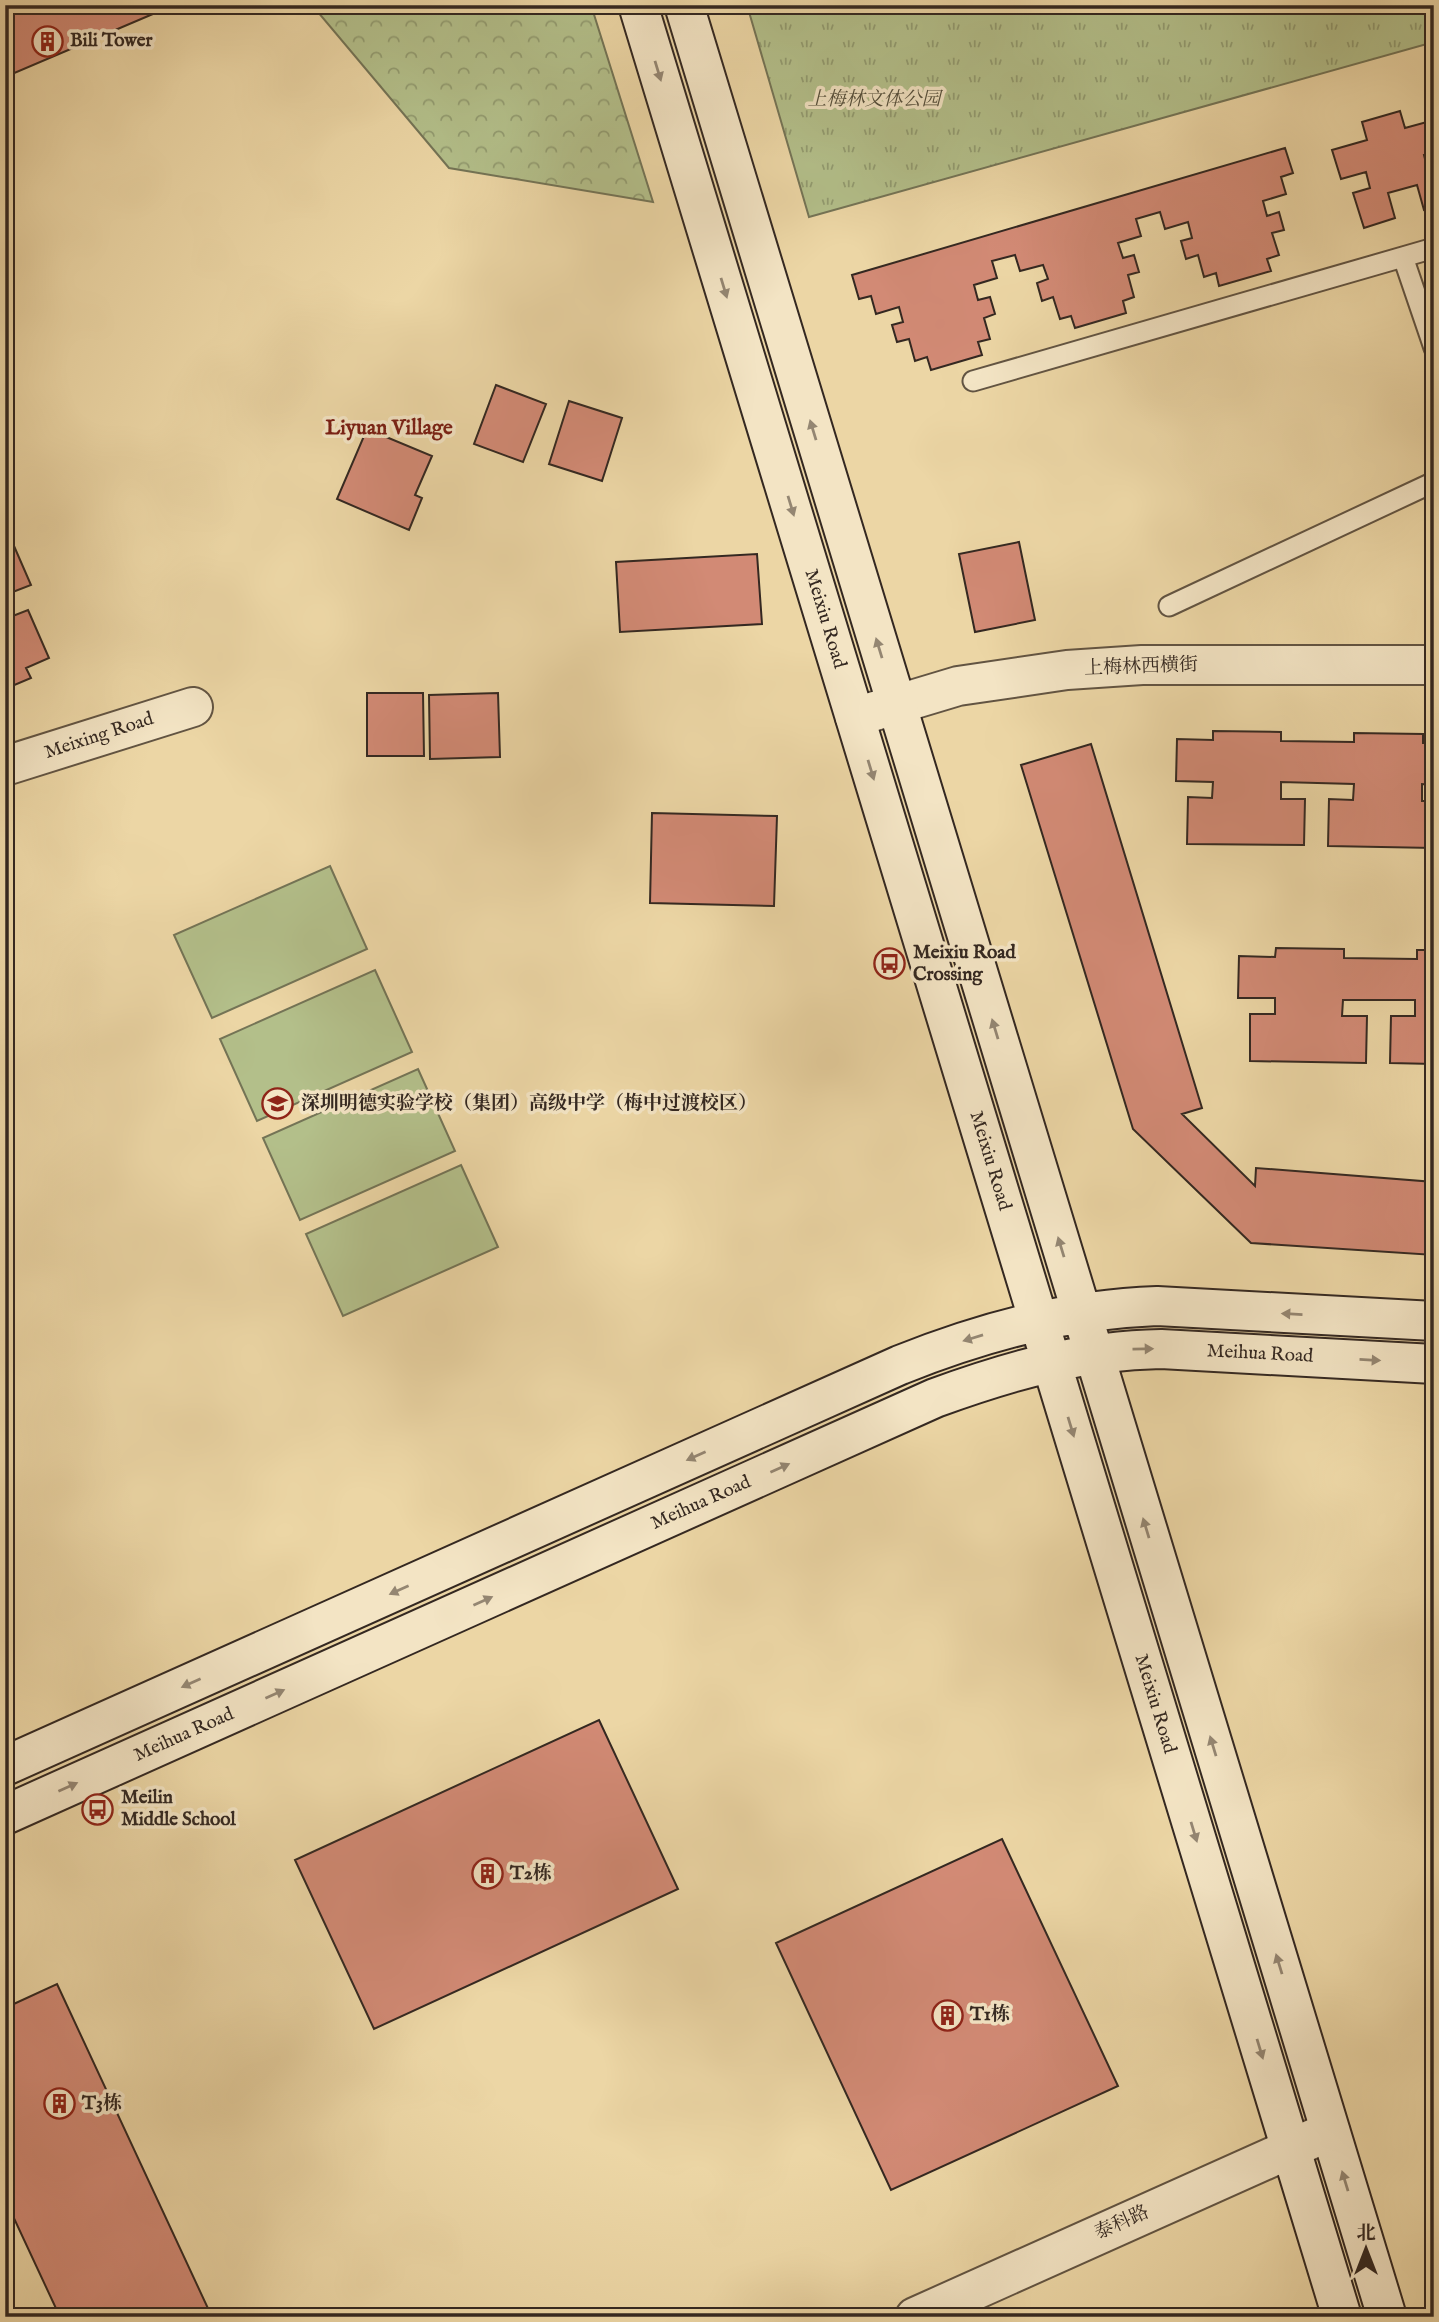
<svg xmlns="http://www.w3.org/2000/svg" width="1439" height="2322" font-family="'IM FELL English','Noto Serif SC',serif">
<defs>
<pattern id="forest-crowns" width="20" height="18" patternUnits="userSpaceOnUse" patternTransform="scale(1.75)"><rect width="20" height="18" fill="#b3bf8a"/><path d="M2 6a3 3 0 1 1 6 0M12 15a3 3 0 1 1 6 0" fill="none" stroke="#929b70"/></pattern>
<pattern id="park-tufts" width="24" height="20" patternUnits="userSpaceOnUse" patternTransform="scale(1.75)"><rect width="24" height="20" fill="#b3bf8a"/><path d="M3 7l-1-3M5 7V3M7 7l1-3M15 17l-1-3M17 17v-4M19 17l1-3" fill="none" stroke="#929b70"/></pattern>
</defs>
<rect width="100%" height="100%" fill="#ecd6a5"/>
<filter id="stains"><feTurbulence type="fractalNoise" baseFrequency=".00286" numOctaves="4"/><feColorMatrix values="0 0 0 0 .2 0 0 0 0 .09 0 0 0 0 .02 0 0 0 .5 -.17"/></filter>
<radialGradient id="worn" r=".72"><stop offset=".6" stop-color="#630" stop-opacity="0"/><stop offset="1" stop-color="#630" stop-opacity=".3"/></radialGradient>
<!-- grass -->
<path fill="#b3bf8a" stroke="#747456" stroke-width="2" d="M330 866 367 949 212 1018 174 935Z
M375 970 412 1052 257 1121 220 1039Z
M418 1069 455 1151 300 1220 263 1138Z
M461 1165 498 1247 343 1316 306 1234Z"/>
<!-- forest -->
<path fill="url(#forest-crowns)" stroke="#747456" stroke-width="2" d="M312 5H591L653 202 449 168Z"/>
<!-- park -->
<path fill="url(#park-tufts)" stroke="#747456" stroke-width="2" d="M747 5H1434V42L809 217Z"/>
<!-- building -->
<path fill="#d28a75" stroke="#342821" stroke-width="2" d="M5 5H174L5 77Z
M1400 111 1405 128 1434 120V152L1424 155 1428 171 1434 170V207L1424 210 1417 185 1388 193 1395 218 1364 228 1353 193 1370 188 1366 172 1341 179 1332 150 1367 140 1362 122Z
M1285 148 1293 173 1281 177 1286 194 1263 201 1267 216 1279 212 1284 230 1272 233 1279 255 1267 259 1271 271 1219 286 1216 273 1204 277 1198 255 1186 259 1181 241 1192 238 1188 222 1165 229 1160 212 1136 219 1141 236 1118 243 1123 258 1134 255 1139 272 1128 275 1134 297 1123 301 1126 313 1075 328 1071 316 1060 319 1053 297 1042 301 1037 283 1048 279 1043 265 1020 271 1015 255 992 261 997 278 974 285 978 300 990 297 995 314 984 318 990 339 978 342 982 355 931 370 927 357 915 361 909 339 897 342 892 325 903 322 899 307 876 314 871 296 859 299 852 275Z
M496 385 546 404 523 462 474 444Z
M569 401 622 418 602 481 549 464Z
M367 429 432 456 415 495 422 498 409 530 337 499Z
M1019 542 1035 620 975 632 959 554Z
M14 546 31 585 5 595V549Z
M757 554 762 624 620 632 616 562Z
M28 610 49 658 26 668 31 678 5 689V619Z
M367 693H423L424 756H367Z
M498 693 500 757 430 759 429 695Z
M1213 731 1281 732V741L1354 742V733L1423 734V743H1434V785L1422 784V801H1434V848L1328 846 1329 799 1353 800 1354 784 1281 782V799H1305L1304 845 1187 844 1188 797 1212 798 1213 782 1176 781 1177 739 1213 740Z
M1091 744 1202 1108 1182 1114 1255 1186 1256 1168 1434 1182V1255L1251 1243 1133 1129 1021 765Z
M652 813 777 816 774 906 650 903Z
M1276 948 1344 949V958L1417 959V950H1434V1064L1390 1063 1391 1016H1415V1000H1343L1342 1016H1367L1366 1063 1250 1061V1014H1275V998H1238L1239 956 1275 957Z
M599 1720 678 1889 374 2029 295 1860Z
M1002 1839 1118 2086 891 2190 776 1943Z
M57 1984 212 2317H60L5 2199V2008Z"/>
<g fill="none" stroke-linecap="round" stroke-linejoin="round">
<defs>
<path id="lane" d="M1403 257 1434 348
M973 381 1434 248
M1169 606 1434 482"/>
<path id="street" d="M855 717 958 686 1067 670 1142 665H1434
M5 766 193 707
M915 2317 1330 2131"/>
<path id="secondary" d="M638 5 1342 2317
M684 5 1387 2317
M5 1766 900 1365C983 1332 1067 1309 1157 1306L1434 1321
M5 1815 935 1398C1009 1371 1082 1350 1161 1349L1434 1364"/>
</defs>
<!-- lane casing -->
<use href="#lane" stroke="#625442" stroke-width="23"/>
<!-- street casing -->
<use href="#street" stroke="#625442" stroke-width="42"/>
<!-- secondary casing -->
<use href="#secondary" stroke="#342821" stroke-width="42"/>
<!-- lane -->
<use href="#lane" stroke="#f3e4c4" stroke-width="19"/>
<!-- street -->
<use href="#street" stroke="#f3e4c4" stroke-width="38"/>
<!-- secondary -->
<use href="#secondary" stroke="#f3e4c4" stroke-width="38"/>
</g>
<!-- one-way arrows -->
<defs><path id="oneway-solid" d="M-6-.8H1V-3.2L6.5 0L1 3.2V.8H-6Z" transform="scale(1.75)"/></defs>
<g fill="#948672">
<use href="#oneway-solid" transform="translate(658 71) rotate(73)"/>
<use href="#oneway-solid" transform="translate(724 288) rotate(73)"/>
<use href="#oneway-solid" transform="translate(813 430) rotate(-107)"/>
<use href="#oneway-solid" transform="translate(791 506) rotate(73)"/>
<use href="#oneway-solid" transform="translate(879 648) rotate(-107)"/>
<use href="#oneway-solid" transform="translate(871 770) rotate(73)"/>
<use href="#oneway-solid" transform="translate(995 1029) rotate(-107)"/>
<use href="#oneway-solid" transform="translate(1061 1247) rotate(-107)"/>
<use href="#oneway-solid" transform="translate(1292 1314) rotate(-177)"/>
<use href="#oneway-solid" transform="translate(973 1338) rotate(163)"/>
<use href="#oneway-solid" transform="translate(1143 1349) rotate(-1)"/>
<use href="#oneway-solid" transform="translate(1370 1360) rotate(3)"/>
<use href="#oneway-solid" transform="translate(1071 1427) rotate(73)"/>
<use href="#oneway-solid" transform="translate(696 1456) rotate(156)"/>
<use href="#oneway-solid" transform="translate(780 1468) rotate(-24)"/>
<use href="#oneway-solid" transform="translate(1146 1528) rotate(-107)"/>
<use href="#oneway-solid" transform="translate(399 1590) rotate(156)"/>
<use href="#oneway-solid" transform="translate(483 1601) rotate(-24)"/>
<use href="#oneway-solid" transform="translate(191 1683) rotate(156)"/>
<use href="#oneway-solid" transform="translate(275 1694) rotate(-24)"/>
<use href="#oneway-solid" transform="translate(1213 1746) rotate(-107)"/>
<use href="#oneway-solid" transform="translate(68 1787) rotate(-24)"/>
<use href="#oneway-solid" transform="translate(1194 1832) rotate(73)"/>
<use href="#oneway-solid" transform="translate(1279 1964) rotate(-107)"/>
<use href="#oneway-solid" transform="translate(1260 2049) rotate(73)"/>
<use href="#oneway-solid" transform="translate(1345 2181) rotate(-107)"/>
</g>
<!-- icons -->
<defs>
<symbol id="building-ring" viewBox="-11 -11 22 22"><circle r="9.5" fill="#f3e4c4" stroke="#8f2418" stroke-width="1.5"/><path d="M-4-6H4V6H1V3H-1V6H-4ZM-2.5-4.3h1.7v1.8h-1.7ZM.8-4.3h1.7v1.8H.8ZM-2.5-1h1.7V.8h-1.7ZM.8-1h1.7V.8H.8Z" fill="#8f2418"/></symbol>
<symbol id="bus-ring" viewBox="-11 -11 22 22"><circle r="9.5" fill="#f3e4c4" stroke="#8f2418" stroke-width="1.5"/><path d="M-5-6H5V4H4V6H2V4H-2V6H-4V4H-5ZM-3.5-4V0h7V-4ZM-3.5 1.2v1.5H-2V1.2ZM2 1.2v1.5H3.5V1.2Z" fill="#8f2418"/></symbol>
<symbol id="school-ring" viewBox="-11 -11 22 22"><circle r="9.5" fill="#f3e4c4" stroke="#8f2418" stroke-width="1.5"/><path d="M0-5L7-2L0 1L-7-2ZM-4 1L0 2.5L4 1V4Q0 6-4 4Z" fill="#8f2418"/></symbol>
</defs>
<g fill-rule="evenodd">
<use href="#building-ring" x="30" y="24" width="35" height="35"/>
<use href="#bus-ring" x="872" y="946" width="35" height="35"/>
<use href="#school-ring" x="260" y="1086" width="35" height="35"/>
<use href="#bus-ring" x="80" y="1792" width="35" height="35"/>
<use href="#building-ring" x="470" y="1856" width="35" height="35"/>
<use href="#building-ring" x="930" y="1998" width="35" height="35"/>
<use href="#building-ring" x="42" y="2086" width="35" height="35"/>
</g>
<g text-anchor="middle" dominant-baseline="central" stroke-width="7" stroke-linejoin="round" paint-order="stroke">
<!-- poi labels -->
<g font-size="19" font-weight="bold" fill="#342821" stroke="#f3e4c4" text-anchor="start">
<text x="70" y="41">Bili Tower</text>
<text x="913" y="953">Meixiu Road<tspan x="913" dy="22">Crossing</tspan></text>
<text x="301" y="1104">深圳明德实验学校（集团）高级中学（梅中过渡校区）</text>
<text x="121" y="1798">Meilin<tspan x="121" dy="22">Middle School</tspan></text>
<text x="510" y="1874">T2栋</text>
<text x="970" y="2015">T1栋</text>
<text x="82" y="2104">T3栋</text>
</g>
<!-- park labels -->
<g font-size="19" font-style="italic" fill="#544e3b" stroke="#f3e4c4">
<text x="874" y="100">上梅林文体公园</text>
</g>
<!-- street labels -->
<g font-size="19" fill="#342821" stroke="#f3e4c4">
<text transform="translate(825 619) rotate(73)">Meixiu Road</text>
<text transform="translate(1141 667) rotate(-2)">上梅林西横街</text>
<text transform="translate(99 736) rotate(-18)">Meixing Road</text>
<text transform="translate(990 1161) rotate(73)">Meixiu Road</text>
<text transform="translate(1260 1354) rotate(3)">Meihua Road</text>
<text transform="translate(701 1503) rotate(-24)">Meihua Road</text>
<text transform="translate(1155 1704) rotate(73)">Meixiu Road</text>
<text transform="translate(184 1735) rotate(-24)">Meihua Road</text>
<text transform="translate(1122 2223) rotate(-24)">泰科路</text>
</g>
<!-- neighbourhood labels -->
<g font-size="21" font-weight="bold" fill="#7a1f14" stroke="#f3e4c4">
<text x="389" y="428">Liyuan Village</text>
</g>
</g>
<!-- margin -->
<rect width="1439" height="2322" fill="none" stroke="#ecd6a5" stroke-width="28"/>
<rect x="7" y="7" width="1425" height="2308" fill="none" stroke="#342821" stroke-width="3.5"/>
<rect x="14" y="14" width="1411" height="2294" fill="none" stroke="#342821" stroke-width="2"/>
<!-- north arrow -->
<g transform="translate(1366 2249)" stroke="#f3e4c4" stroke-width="5" paint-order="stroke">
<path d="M0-5L12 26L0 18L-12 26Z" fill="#342821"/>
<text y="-10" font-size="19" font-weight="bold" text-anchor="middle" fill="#342821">北</text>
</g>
<rect width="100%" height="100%" filter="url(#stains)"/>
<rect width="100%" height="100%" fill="url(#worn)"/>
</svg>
